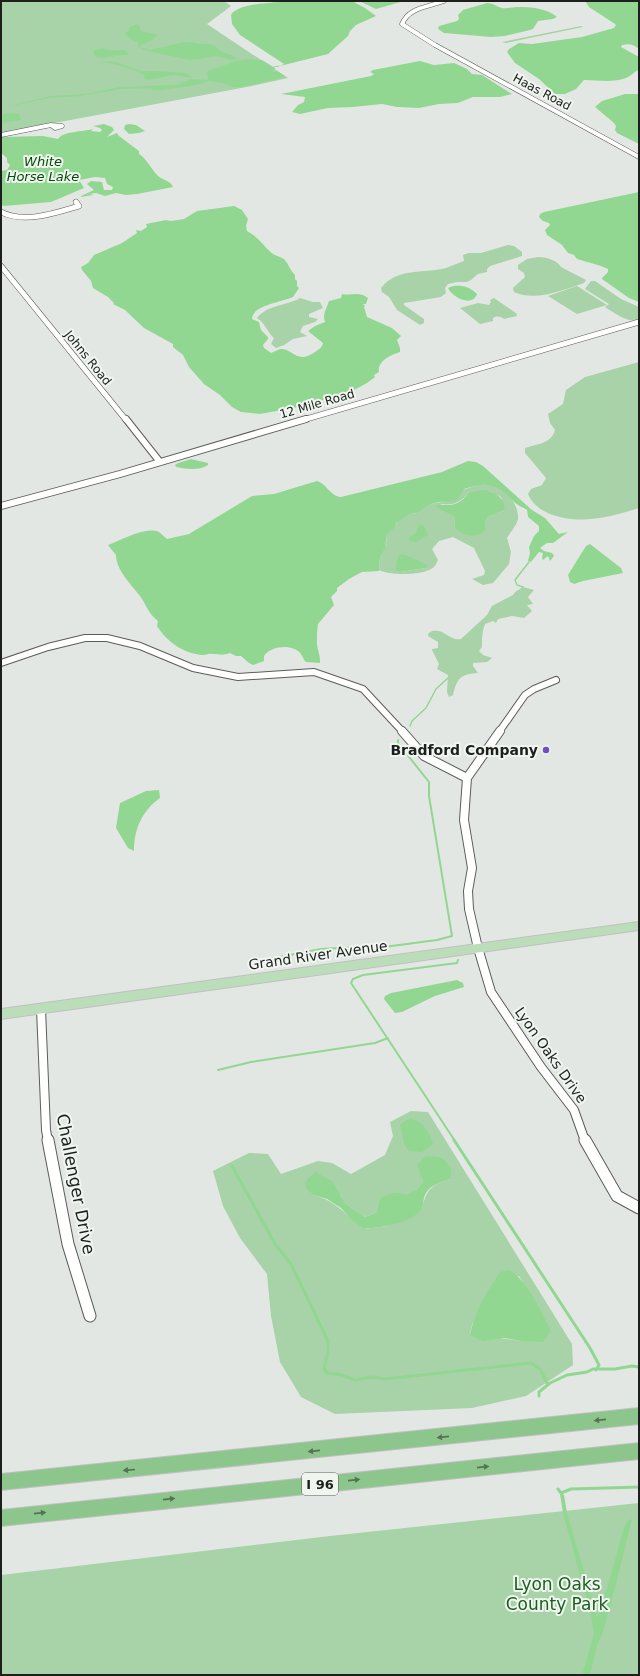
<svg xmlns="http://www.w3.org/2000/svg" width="640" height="1676" font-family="'DejaVu Sans',sans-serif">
<rect width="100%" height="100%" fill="#e3e7e3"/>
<!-- green -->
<path fill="#a8d2a7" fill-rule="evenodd" d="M1 1H224L231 6 207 24 288 78 252 86 1 133Z
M581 26 583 27 506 43 502 42Z
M508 245 514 246 522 252V256L490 266 487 269V272L478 274 471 280 467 282H457L448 284 445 288 446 293 441 297 404 303V305L424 319V323L420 325 397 310 389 297 382 292 381 288C398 267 423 274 446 268 452 266 458 263 464 261L463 255 469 253H481Z
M538 257C546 257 557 260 561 267L586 280 584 283C563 290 536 302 514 292L513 288 525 277 524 273 518 269V265L527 259Z
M591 281H595L621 299 639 307V320C628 323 614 313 605 307L609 304 585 289Z
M577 286 607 305 577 314 548 296Z
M300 298 313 302H320L323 308 309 314V317L318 319 315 322 303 326 300 332 307 336 293 339 284 345 276 348 271 344 274 338C267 332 266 324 257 318 268 304 287 306 300 298Z
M494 298 516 313 517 316 504 319C500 316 497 316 493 318V321L480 324 460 308 478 303 489 305 491 302 490 300Z
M639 362V508C608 518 572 527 542 510 536 506 531 501 528 494L531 489 542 485 546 478 525 453V448C537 444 551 444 555 430L550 423 548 414 563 404 566 390 585 377Z
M477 485C482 485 488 484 493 485 506 489 519 504 518 519 517 525 510 533 507 538L511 552 509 564 493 583 483 585 472 579 484 575 485 571 474 548 453 537 439 541 432 549 438 560C437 561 436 565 435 566 426 576 391 576 379 570L380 557 386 544 387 535 399 520 410 514 418 513 431 504 453 500 463 490ZM490 491 501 497 505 510 488 517 485 523 455 528 454 517 450 513 438 508 441 504C453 506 462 502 469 492ZM406 555 426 568 400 572 396 571V562Z
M523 587 534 590 528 597 533 604 527 605 532 611 524 618 512 616 498 619 496 623 493 621 485 624C482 631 482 639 482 647L479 651 483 655 492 658 487 662 473 663V666L478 673C461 674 457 678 453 695L449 697 447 692 448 675 437 669 439 664 432 650V649L438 648V642L428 636V634C440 623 449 642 461 639L487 615 492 606 513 595 515 592Z
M411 1111 428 1112 572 1344 573 1365 526 1396 472 1408 335 1414 301 1397 280 1362 271 1316 267 1274 240 1238 223 1206 213 1171 249 1153 268 1154 281 1174 318 1161 332 1163 351 1174 385 1155 393 1136 390 1122ZM421 1173 450 1179C431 1185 427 1189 422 1208L387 1226 365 1229C345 1215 338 1202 314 1195L340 1194 346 1204 365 1217 377 1212 378 1203 395 1192 406 1196 416 1190 423 1181ZM519 1276 529 1293 521 1341 470 1334 472 1325 495 1280Z
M639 1503V1675H1V1575L330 1536Z"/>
<!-- water -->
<path fill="#92d791" d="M293 1H352L365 8 376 16 356 25 350 31 348 36 328 54 280 66 284 64 240 35 232 24 231 15C238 2 279 3 293 1Z
M359 1H404L376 9Z
M585 1H639V49C634 45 630 43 622 45L621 47 639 57V70C634 71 632 76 626 78 612 83 598 80 584 80L576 89 565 94H555L539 79 515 63 507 52 509 49 519 43 532 44 582 37 614 28 616 25 615 24 589 7Z
M487 3C492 3 496 6 502 8 507 9 512 7 518 7 531 7 547 8 557 17L553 19 538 21 533 29 530 30 505 36 491 37 444 33 438 29 439 26 457 21 459 19 458 15 463 10Z
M137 24 140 27 141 31 158 35 150 41 141 45 140 47 150 50 184 42H192L199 44H210L215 46 222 52 232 55 238 59 231 60 215 56 201 59 189 60 144 50 138 46V42L130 39 125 33 129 31V28Z
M102 48 108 50H125L129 54 102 58 96 57 93 51Z
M249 59 262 60 275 68 272 72 277 71 285 76V77L242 87H232L223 83 209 81 197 85 162 90H154L150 88 122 89 79 96 49 98 1 108 51 96 86 94 120 87 176 85 191 79 208 80 207 71 236 61Z
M100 61 116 62 141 71H156L185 73 193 78 174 75 148 80 144 79 145 76C137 69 111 63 100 61Z
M420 61 434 65 454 63 467 69 472 74 482 75 512 94 500 97H473L458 103 439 104 419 108 397 107 382 104 353 107 328 108 300 114 292 112 298 105 304 102 305 97 281 94 371 76 374 74 370 72 373 70Z
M625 94H639V144L617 133 615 130 616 126 614 123 595 107 602 101Z
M10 113 19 114 21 120 1 123V115Z
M104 124 112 127 114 130 107 137 117 133 119 136 139 151V154C147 159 151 169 158 176 163 180 171 181 173 187L137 194 126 195 116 193 105 196 96 193 89 194 94 195 79 197 94 190 87 184 91 181 102 182 104 190H112L113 187 107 184 105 178 95 177 79 180 84 188 51 202 4 206 1 205V171L7 170 10 165 7 162V158L1 153V137L43 136 58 139C63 131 83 132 93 129L91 131 100 132 102 130 100 128 93 126Z
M130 124 136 125 145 131 139 133 129 134 124 129 125 125Z
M639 192V302L629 298 602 279V278L608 272V269L601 266 577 259 574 255 568 253 562 245 547 235 545 230 550 225 549 223 543 221 539 217 540 214 544 212Z
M234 206 242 210 248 219 246 226 247 231C259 237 263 246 273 254 276 256 281 257 284 259 288 263 290 270 295 275V279L297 281V286L299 288 293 297C283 302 252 305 252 319L259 322 261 330 268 337V339L263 345 264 348 271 353C274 352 277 350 280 349 293 348 297 365 315 352 319 349 322 348 323 343L308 331 315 326 325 322C322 314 327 308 329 301L341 298 342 294C352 296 359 291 368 298L366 304H363L365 306 364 307 367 317 392 328 401 336 397 340 400 348V352C391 355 377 361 379 372L374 375 375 377 367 383 354 390 304 406 260 414 241 412 232 407 220 395 204 384 189 367 183 355 173 347V344L144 328 125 310 113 304 114 303 108 297 93 288 91 281 82 270 81 267 88 263 94 255 122 243 137 233 136 230 141 231 147 227 146 224 166 220 171 221 184 219 197 211Z
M453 286C463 285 470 287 477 294 472 308 452 297 448 288Z
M191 459 208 463V465C198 471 187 469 176 467L175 465 178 463Z
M468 461 476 462 483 466 532 510 545 518 559 534 568 532 553 543H547L540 548 544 551 552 553 554 556 550 561 548 556 543 560 542 558 543 553 539 552 531 562 528 561 530 553 529 547 534 536 539 531V526L528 517 527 510C523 507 518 506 514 502 498 484 488 481 464 489L459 498 455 501 439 502 431 504 418 513 410 514 396 523 395 527 387 535 385 548 380 557 379 571 362 572 349 579 337 588V591L331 597 334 605 318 624C317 630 317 635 317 640 316 648 321 655 320 663L306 662C303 659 303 657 301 654 293 643 270 646 264 656V661L253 665 249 663 241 656H236L230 653C222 656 219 654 212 654 209 653 206 655 203 655 184 654 167 642 157 626L158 621C148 613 147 606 140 596 131 584 116 570 116 555L108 545C122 540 145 526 159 532L167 539 189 534 252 496 274 494 317 481C327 484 330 496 341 497L442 472Z
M483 490C495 491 505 498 505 510L488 517 485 523V530C476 539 463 536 455 528L454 517C449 512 440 511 436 506 441 504 442 505 446 505 456 506 464 500 469 492Z
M419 524 424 526 428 535 416 542 410 541 409 538 416 533Z
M590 544 621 568 623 573 583 581 574 584 570 582 568 575 586 546Z
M400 554 406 555 427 565 426 568 400 572 396 571V562Z
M159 790 160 798C142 811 134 829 134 851L128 848 116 828 120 803 146 791Z
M457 980 463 983 464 987 435 996 402 1012 395 1013 384 999 385 996 391 993Z
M411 1118C422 1121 430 1132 433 1144L422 1152 409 1151 404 1144 400 1124Z
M426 1156C441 1157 443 1156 451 1169L450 1179C441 1182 431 1185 426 1193 423 1197 424 1204 422 1208 412 1224 381 1227 364 1229L352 1220 341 1208 327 1199 314 1195 307 1189 305 1182 315 1172 332 1181 346 1204 365 1217 377 1212C378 1197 382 1197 395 1192L406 1195 416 1190 423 1181 417 1164Z
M510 1270C527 1281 542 1312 551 1331L543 1342 521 1341 504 1338 483 1341 470 1335C474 1313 488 1290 500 1272Z
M561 1493 564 1495 567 1513 597 1616 600 1613 623 1531 627 1521 632 1519 618 1576 603 1632 597 1646 590 1675H582L594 1634 591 1615 563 1513 560 1494Z"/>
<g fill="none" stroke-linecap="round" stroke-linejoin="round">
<!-- stream-far3 -->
<path stroke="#92d791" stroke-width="1" d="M274 67 279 66"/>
<!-- stream-far2 -->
<path stroke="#92d791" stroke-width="1.5" d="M523 587 517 585 515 580 529 562
M410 726 412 721 426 708 436 689 448 678"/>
<!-- stream-far1 -->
<path stroke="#92d791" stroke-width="2" d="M264 960 321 949 376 946 384 947 437 940 452 936 429 796V782L398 743V740
M218 1070 251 1062 375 1043 388 1038
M455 1141 351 983 353 979 363 975 457 963 458 960"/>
<!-- stream -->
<path stroke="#92d791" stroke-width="3" d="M454 1140 590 1348 599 1365 596 1370
M232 1166 275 1244 291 1264 328 1341V1352L324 1369 327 1373 342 1375 355 1380 373 1377 385 1379 531 1363 540 1369 548 1385
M539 1396V1392L550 1383 567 1375 587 1372 593 1369H615L632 1366 639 1367
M558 1489 561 1493 571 1489 639 1487"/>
<defs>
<path id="minor-far4" d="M444 1C429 7 409 7 402 24L435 45 639 157
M51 125 62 126 55 128Z
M1 135 51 125"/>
<path id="minor-far3" d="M1 212C24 224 55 213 79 206L76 202
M1 266 126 420
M303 420 639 322"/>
<path id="minor-far2" d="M126 419 160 462
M1 506 120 474 306 419
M1 663 48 647 85 638H107L140 646 193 668 238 677 314 672 363 689 403 732
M499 732 525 695 534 689 556 680"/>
<path id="minor-far1" d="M402 731 424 756 467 778
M500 731 467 778 464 820 472 868 468 891 469 909 478 948 491 992 541 1067 574 1110 585 1141
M41 1009 46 1130 48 1141"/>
<path id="minor" d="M48 1140 68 1244 90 1316
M585 1140 617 1196 639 1208"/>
<path id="major" d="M639 922V930L1 1019V1009Z"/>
<path id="highway" d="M639 1408V1424L1 1490V1474Z
M639 1443V1459L1 1526V1510Z"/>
</defs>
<!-- minor-far4 casing -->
<use href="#minor-far4" stroke="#5a5d59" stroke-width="5"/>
<!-- minor-far3 casing -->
<use href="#minor-far3" stroke="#5a5d59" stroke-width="6"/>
<!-- minor-far2 casing -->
<use href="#minor-far2" stroke="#5a5d59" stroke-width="8"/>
<!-- minor-far1 casing -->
<use href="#minor-far1" stroke="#5a5d59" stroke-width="10"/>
<!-- minor casing -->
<use href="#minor" stroke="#5a5d59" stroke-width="13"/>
<!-- major casing -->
<use href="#major" stroke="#c0c0c0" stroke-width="2"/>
<!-- highway casing -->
<use href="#highway" stroke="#c0c0c0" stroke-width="2"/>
<!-- minor-far4 -->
<use href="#minor-far4" stroke="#fff" stroke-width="4"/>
<!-- minor-far3 -->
<use href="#minor-far3" stroke="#fff" stroke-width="5"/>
<!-- minor-far2 -->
<use href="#minor-far2" stroke="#fff" stroke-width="6"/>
<!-- minor-far1 -->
<use href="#minor-far1" stroke="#fff" stroke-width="8"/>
<!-- minor -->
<use href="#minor" stroke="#fff" stroke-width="11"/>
<!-- major -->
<use href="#major" fill="#bbddba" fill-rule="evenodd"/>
<!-- highway -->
<use href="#highway" fill="#8dc68c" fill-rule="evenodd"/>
</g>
<!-- one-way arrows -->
<defs><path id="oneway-solid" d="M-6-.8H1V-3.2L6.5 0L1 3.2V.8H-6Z"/></defs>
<g fill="#557254">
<use href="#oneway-solid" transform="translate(600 1420) rotate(174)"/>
<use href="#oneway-solid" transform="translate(443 1437) rotate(174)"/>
<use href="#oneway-solid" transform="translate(314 1451) rotate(174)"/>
<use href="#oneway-solid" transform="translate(483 1467) rotate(-6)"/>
<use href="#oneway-solid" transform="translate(129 1470) rotate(175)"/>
<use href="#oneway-solid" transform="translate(354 1480) rotate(-6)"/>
<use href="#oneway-solid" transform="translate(169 1499) rotate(-6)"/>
<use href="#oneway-solid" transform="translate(40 1513) rotate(-6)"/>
</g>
<!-- markers -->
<circle fill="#724cc5" stroke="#f0f5f0" stroke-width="1.5" cx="546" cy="750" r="4"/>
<g text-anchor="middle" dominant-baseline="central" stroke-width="4" stroke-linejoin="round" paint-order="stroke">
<!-- far-street labels -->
<g font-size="12" fill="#1d1f1d" stroke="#f0f5f0">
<text transform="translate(542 92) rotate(28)">Haas Road</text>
<text transform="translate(88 358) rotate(51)">Johns Road</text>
<text transform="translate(317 404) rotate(-16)">12 Mile Road</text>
</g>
<!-- far-water labels -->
<g font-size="13" font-style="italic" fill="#004c07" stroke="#f0f5f0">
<text x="43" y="161">White<tspan x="43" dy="15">Horse Lake</tspan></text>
</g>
<!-- shield labels -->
<rect fill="#f0f5f0" stroke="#5c5f5c" stroke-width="1" x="302" y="1473" width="36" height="22" rx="3"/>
<g font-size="13" font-weight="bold" fill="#1d1f1d">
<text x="320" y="1484">I 96</text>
</g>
<!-- poi labels -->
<g font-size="14" font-weight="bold" fill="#1d1f1d" stroke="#f0f5f0" text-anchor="end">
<text x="538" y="750">Bradford Company</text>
</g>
<!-- street labels -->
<g font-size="14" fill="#1d1f1d" stroke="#f0f5f0">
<text transform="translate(318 955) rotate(-8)">Grand River Avenue</text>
<text transform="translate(551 1055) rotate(55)">Lyon Oaks Drive</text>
</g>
<!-- near-street labels -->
<g font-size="17" fill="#1d1f1d" stroke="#f0f5f0">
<text transform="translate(76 1184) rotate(79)">Challenger Drive</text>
</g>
<!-- near-park labels -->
<g font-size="17" fill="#195f1d" stroke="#f0f5f0">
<text x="557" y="1584">Lyon Oaks<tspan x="557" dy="20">County Park</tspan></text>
</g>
</g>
<!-- border -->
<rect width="640" height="1676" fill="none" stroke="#1d1f1d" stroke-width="4"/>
</svg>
